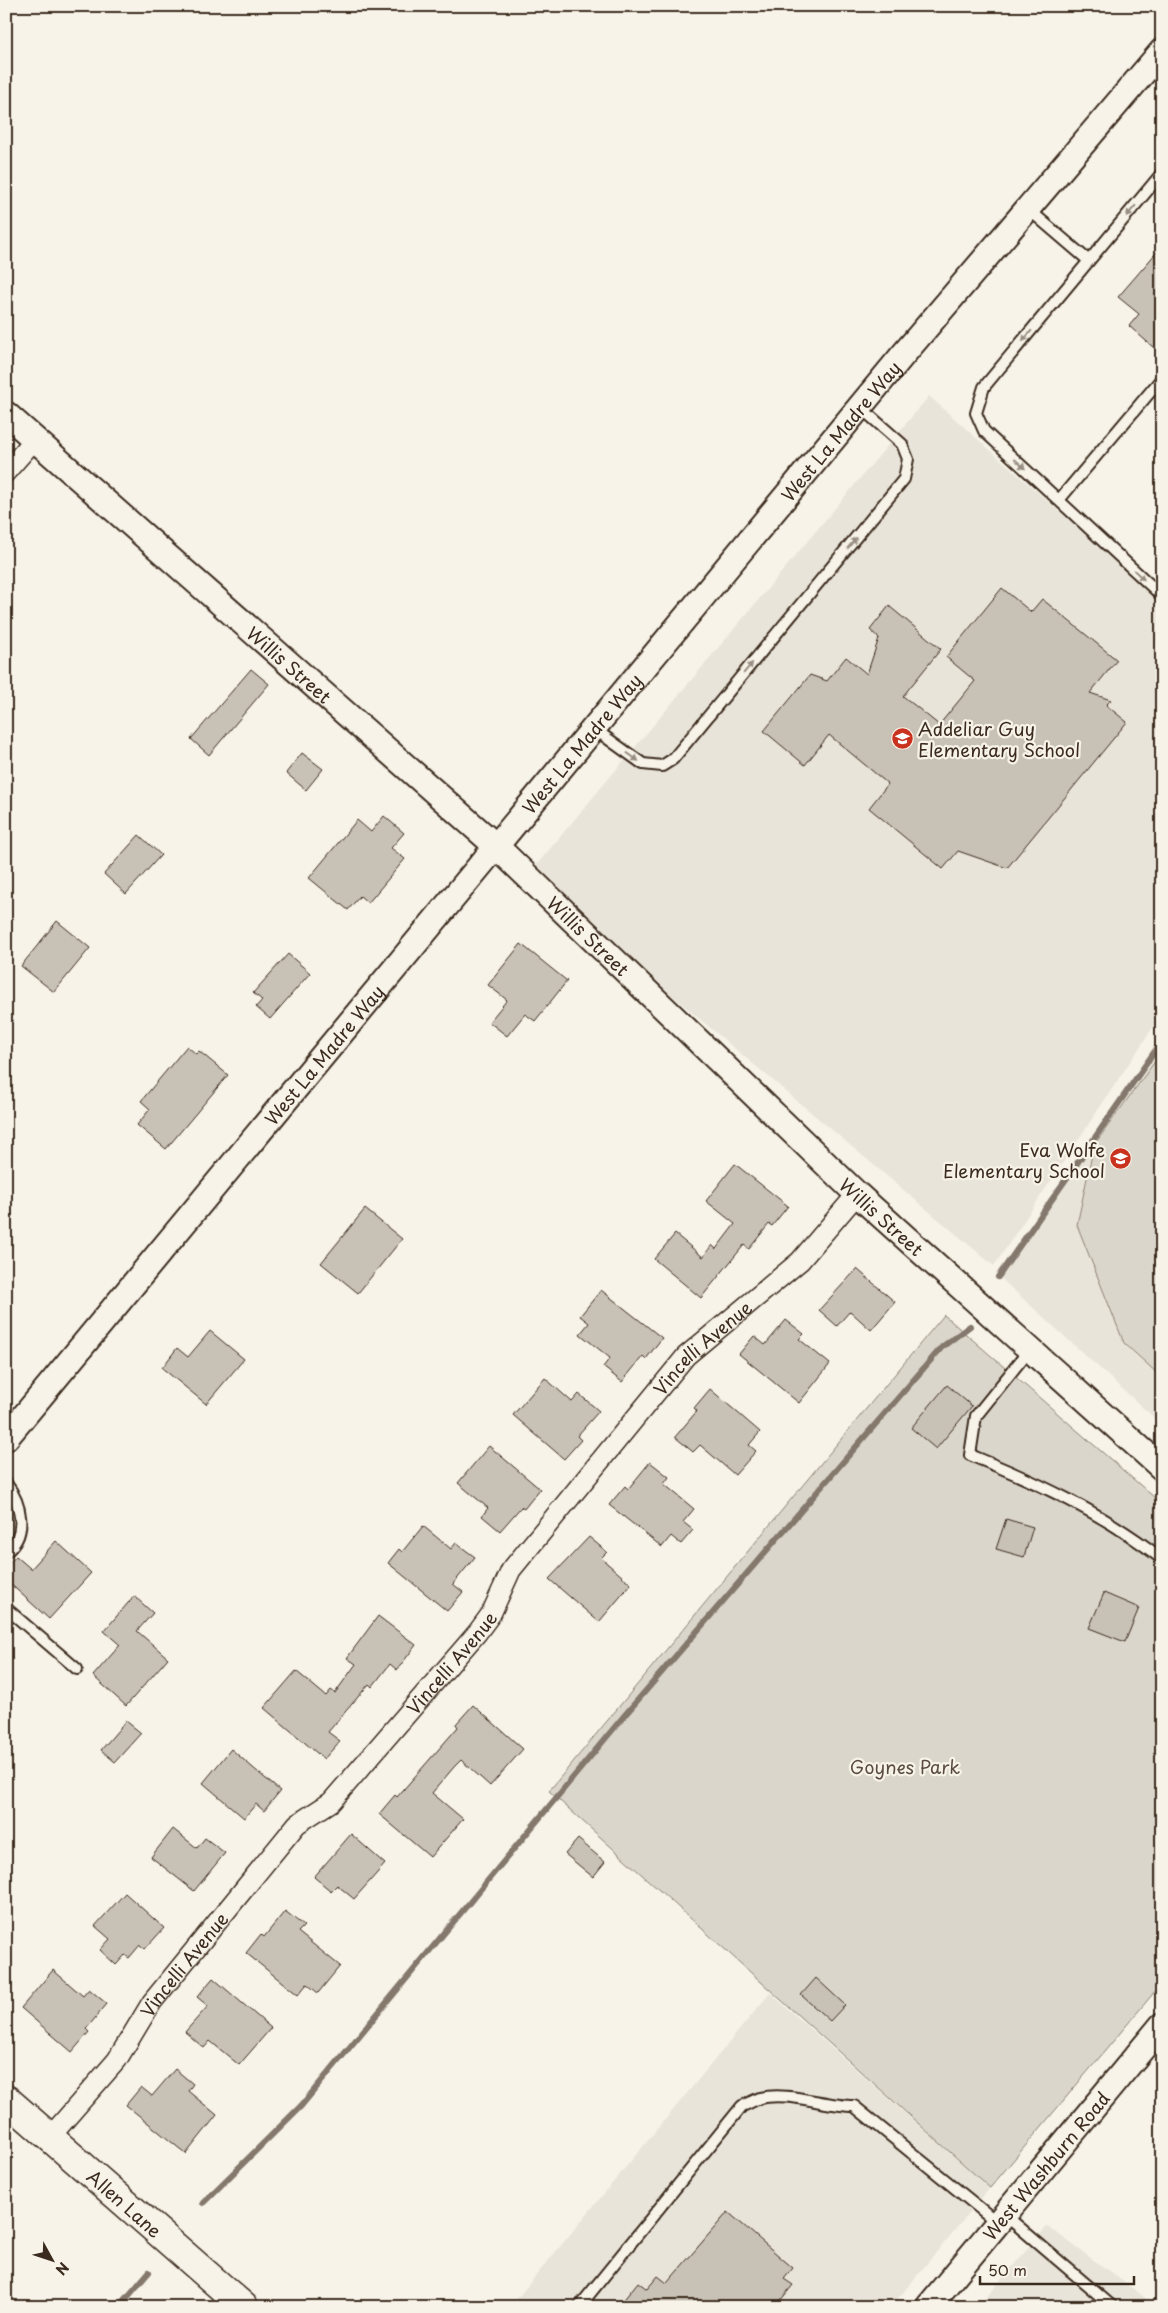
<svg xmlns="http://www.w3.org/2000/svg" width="1168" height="2313" font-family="'Playpen Sans',sans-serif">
<rect width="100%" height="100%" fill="#f7f3e8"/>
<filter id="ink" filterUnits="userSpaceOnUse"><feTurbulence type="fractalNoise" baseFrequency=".02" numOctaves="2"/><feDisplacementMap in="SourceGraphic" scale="10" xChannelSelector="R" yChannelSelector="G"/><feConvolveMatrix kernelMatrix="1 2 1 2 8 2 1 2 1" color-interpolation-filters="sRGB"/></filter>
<g filter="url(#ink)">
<!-- built -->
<path fill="#e9e4d9" d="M929 396 1162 602V1014L994 1266 528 875Z
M1162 1043V1425L997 1275Z
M770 1993 990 2188 891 2307H510Z
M1047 2226 1139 2293 1156 2307H978Z"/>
<!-- green -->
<path fill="#dbd6cb" stroke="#8b8074" d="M1159 1056 1162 1058V1368L1158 1374 1124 1343 1077 1225 1094 1145Z
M944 1315 1162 1504V1983L990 2188 549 1791Z"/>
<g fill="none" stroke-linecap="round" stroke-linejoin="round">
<!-- stream -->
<path stroke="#84786c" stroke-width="6" d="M998 1277 1162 1041
M203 2203 301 2106 624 1716 942 1347 970 1326
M119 2307 149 2272"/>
</g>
<!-- building -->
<path fill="#c8c1b6" stroke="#3b2a1e" d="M1162 246V355L1129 326 1139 314 1118 297Z
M1002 588 1031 612 1042 599 1117 660 1090 693 1111 700 1106 705 1127 722 1007 868 958 851 943 869 869 808 888 784 829 735 805 765 764 731 810 675 827 681 846 657 867 674 879 638 870 630 889 606 941 649 903 696 939 725 975 681 946 657Z
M251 669 269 684 209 755 191 739Z
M302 753 323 769 306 790 286 773Z
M384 816 404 833 391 848 405 859 368 903 360 896 348 910 309 878 357 820 371 832Z
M139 835 161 855 126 894 104 874Z
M57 921 90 948 54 992 21 966Z
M521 944 567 981 535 1021 525 1014 507 1036 489 1022 507 1000 488 985Z
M288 954 310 973 270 1019 256 1007 262 1000 253 993Z
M187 1046 196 1054 199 1051 228 1075 166 1149 137 1125 150 1109 141 1101Z
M735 1164 788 1206 772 1226 769 1224 749 1249 744 1245 701 1298 654 1259 675 1234 703 1257 712 1245 716 1249 735 1224 706 1201Z
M365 1209 402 1239 358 1293 321 1263Z
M857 1269 895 1302 871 1330 850 1311 837 1326 819 1310Z
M601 1290 662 1338 646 1359 643 1356 622 1382 603 1367 610 1358 580 1334 589 1323 580 1316Z
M786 1320 804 1334 799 1339 830 1364 799 1403 739 1354 754 1336 765 1345Z
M210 1331 244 1359 206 1404 162 1368 177 1348 188 1357Z
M545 1378 572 1402 579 1394 599 1411 577 1436 581 1440 564 1459 513 1415Z
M947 1385 972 1406 936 1449 911 1428Z
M710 1389 760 1432 749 1445 756 1451 735 1475 700 1445 693 1452 675 1437 697 1411 694 1408Z
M489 1446 540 1489 524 1509 521 1507 500 1531 482 1516 488 1508 458 1483Z
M650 1462 669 1477 664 1484 694 1509 683 1522 693 1530 681 1544 671 1536 662 1547 609 1505 625 1486 628 1489Z
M1006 1519 1033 1527 1024 1557 996 1549Z
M423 1526 451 1549 456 1543 475 1557 453 1584 463 1592 447 1611 388 1563 399 1549 402 1552Z
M589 1537 607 1552 601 1558 631 1584 599 1622 549 1579Z
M56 1541 91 1573 49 1619 6 1580V1567L16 1556 31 1569Z
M1104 1593 1139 1608 1125 1642 1089 1628Z
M134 1596 153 1613 137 1631 168 1658 126 1706 93 1676 120 1645 104 1631Z
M378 1616 416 1645 397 1670 390 1664 372 1687 369 1684 328 1732 340 1741 324 1759 264 1708 296 1671 326 1696 331 1690 335 1693 356 1664 347 1658Z
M473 1705 523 1749 490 1786 461 1760 454 1767 432 1793 463 1819 430 1857 379 1814 395 1795 397 1797 458 1727 456 1724Z
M126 1721 141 1733 115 1762 101 1750Z
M231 1749 280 1791 264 1811 256 1804 244 1818 203 1783Z
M173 1829 197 1848 205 1838 225 1853 194 1891 151 1857Z
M351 1834 385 1864 354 1899 337 1885 331 1891 314 1877Z
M578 1839 605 1862 593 1877 565 1854Z
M125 1893 164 1928 145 1949 140 1945 129 1958 125 1955 116 1965 100 1950 110 1939 95 1926Z
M285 1911 304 1926 298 1932 340 1966 318 1993 307 1984 298 1995 246 1953 261 1934 264 1937Z
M53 1970 83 1996 89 1989 107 2004 86 2029 89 2032 72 2052 21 2008Z
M213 1978 271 2028 239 2065 210 2041 204 2048 185 2032 208 2006 197 1997Z
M816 1978 845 2005 830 2021 801 1995Z
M175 2069 193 2084 188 2091 217 2115 186 2154 126 2105 141 2087 152 2096Z
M728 2212 793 2268 784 2279 793 2285 775 2307H618L638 2282 647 2289 658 2276 667 2283Z"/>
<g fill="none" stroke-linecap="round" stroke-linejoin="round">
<defs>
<path id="service" d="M1162 173 984 387 976 413 984 431 1162 596
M1027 208 1089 261
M1059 500 1162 378
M593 728 643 764 662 766 673 759 904 479 908 459 902 444 860 407
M1030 1349 976 1416 970 1455C1037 1482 1105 1514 1162 1559
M6 1483C21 1503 29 1534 6 1552
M6 1608 77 1669
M1005 2215 1113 2307
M579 2307 742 2106C748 2104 754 2100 760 2098 788 2091 824 2106 854 2106L998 2223"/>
<g id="minor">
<path d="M6 472 35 439"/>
<path id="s1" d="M50 2137 117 2060 152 2002 297 1824 331 1802 477 1633 491 1614 511 1570 686 1356 800 1261 857 1194"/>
</g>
<g id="tertiary">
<path id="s2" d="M6 414 496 846 857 1194 1162 1468"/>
<path id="s3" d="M6 1438 902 356 1162 51"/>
<path id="s4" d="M928 2307 1162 2025"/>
</g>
<g id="secondary">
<path id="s5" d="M6 2099 244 2307"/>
</g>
</defs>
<!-- service casing -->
<use href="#service" stroke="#3b2a1e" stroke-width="14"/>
<!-- minor casing -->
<use href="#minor" stroke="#3b2a1e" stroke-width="22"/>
<!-- tertiary casing -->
<use href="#tertiary" stroke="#3b2a1e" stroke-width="28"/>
<!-- secondary casing -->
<use href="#secondary" stroke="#3b2a1e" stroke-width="31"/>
<!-- service -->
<use href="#service" stroke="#f7f3e8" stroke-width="10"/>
<!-- minor -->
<use href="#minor" stroke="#f7f3e8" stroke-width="19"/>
<!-- tertiary -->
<use href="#tertiary" stroke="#f7f3e8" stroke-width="24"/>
<!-- secondary -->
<use href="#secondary" stroke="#f7f3e8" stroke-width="28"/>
</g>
<!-- one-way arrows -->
<defs><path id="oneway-solid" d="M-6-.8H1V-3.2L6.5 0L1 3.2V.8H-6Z" transform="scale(1.25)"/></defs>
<g fill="#998e83">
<use href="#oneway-solid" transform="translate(1131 211) rotate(130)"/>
<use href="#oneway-solid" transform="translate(1027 336) rotate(130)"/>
<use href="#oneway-solid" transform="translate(1020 464) rotate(43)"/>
<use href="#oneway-solid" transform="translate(852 543) rotate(-50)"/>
<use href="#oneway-solid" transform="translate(1139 575) rotate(43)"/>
<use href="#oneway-solid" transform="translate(748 668) rotate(-50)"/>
<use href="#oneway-solid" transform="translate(633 757) rotate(36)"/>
</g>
</g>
<!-- icons -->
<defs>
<symbol id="school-disc" viewBox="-11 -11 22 22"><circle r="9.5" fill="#c8321e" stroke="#f7f3e8"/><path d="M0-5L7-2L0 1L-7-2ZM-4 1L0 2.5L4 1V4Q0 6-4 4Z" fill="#fff"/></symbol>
</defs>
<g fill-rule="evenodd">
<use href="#school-disc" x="890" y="726" width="25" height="25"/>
<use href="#school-disc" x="1108" y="1146" width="25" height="25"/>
</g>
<g text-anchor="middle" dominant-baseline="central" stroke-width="4.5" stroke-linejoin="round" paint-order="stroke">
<!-- street labels -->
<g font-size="18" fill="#3b2a1e" stroke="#f7f3e8">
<text stroke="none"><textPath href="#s3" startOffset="1308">West La Madre Way</textPath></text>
<text stroke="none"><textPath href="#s2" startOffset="378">Willis Street</textPath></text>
<text stroke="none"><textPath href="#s3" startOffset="902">West La Madre Way</textPath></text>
<text stroke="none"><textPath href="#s2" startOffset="782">Willis Street</textPath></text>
<text stroke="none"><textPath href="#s3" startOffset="498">West La Madre Way</textPath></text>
<text stroke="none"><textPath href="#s2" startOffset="1188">Willis Street</textPath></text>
<text stroke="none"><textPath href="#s1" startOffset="1029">Vincelli Avenue</textPath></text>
<text stroke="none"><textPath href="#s1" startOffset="624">Vincelli Avenue</textPath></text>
<text stroke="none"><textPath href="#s1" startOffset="219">Vincelli Avenue</textPath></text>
<text stroke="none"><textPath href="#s4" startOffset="184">West Washburn Road</textPath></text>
<text stroke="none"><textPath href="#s5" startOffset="158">Allen Lane</textPath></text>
</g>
<!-- poi labels -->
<g font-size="18" fill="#3b2a1e" stroke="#f7f3e8" text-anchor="start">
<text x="918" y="728">Addeliar Guy<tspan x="918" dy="21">Elementary School</tspan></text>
<text x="1105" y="1149" text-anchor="end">Eva Wolfe<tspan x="1105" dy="21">Elementary School</tspan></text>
</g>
<!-- park labels -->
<g font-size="18" fill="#5b4c41" stroke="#f7f3e8">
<text x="905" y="1766">Goynes Park</text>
</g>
</g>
<!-- margin -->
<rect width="1168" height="2313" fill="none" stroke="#f7f3e8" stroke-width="25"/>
<rect x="12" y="12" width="1143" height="2288" fill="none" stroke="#3b2a1e" stroke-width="2" filter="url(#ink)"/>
<!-- north arrow -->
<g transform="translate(52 2260) rotate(130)" stroke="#f7f3e8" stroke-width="4" paint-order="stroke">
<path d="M0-4L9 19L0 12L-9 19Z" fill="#3b2a1e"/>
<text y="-8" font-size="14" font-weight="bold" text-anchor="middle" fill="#3b2a1e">N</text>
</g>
<!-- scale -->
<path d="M980 2276v8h154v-8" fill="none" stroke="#3b2a1e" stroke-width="2.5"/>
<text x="988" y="2276" font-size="15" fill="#3b2a1e" stroke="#f7f3e8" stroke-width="4" paint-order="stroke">50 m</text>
</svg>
